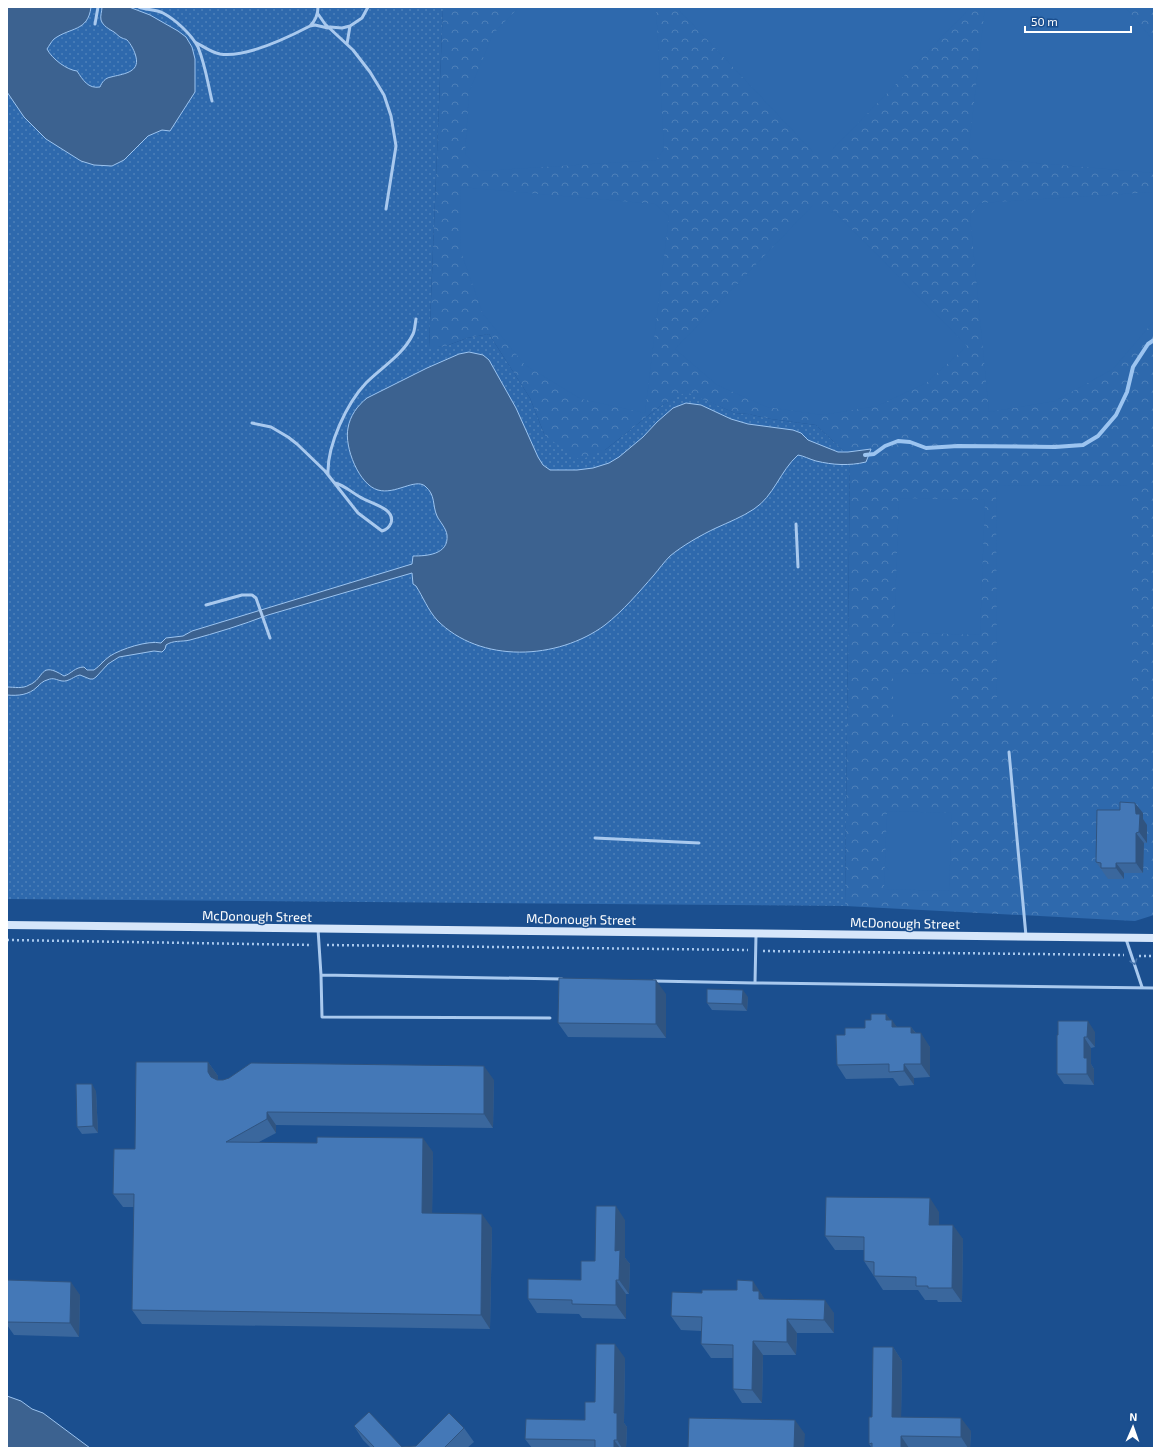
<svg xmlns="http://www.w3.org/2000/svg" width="1161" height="1455" font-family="'Exo 2',sans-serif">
<defs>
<pattern id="grass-dots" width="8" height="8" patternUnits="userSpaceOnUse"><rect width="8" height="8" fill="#2e69ad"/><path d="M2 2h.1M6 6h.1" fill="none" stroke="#4d80b9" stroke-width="1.8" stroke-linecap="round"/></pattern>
<pattern id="park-crowns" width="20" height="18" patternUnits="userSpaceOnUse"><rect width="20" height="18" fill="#2e69ad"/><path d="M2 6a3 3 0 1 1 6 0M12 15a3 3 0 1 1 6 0" fill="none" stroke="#4d80b9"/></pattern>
</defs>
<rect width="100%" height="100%" fill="#1b4f8f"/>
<!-- grass -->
<path fill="url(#grass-dots)" d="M7 7H443L429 347 446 346 467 338 489 334 530 398 545 436 605 450 659 407 686 391 735 413 748 414 771 419 816 425 850 457 845 906 7 899Z"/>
<!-- park -->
<path fill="url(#park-crowns)" d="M443 7H1154V915L1135 921 845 906 850 457 816 425 771 419 748 414 735 413 686 392 659 407 605 450 580 460 545 436 530 398 489 334 467 338 446 346 429 348Z"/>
<!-- garden -->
<path fill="#2e69ad" d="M519 7H656L664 149 656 160 482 171 465 154 469 92 493 34Z
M681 7H967L969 9 830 152H813L679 10Z
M985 7H1125L1154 41V173L979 158 969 147Z
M460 187 655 204 669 216 645 413 581 399 525 365 483 314 461 252Z
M1154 192V321L1113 369 1055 401 989 412 970 216 980 203Z
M813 205H828L967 346 926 383 877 406 822 415 767 407 717 385 675 349Z
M1132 485V701H997L996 486Z
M899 498 985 500 980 635 894 632Z
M950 673V723H893V674Z
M887 811 952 813 949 891 884 889Z"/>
<!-- water -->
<path fill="#3c6290" stroke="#9cc4f0" d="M7 7H91C88 32 70 27 54 39 51 42 49 46 47 49 52 59 67 70 77 71 83 80 88 89 100 87 102 82 105 78 111 77 122 74 140 73 136 57 135 52 131 44 127 40 126 39 124 39 122 38 119 37 117 34 114 32 109 29 103 26 101 20 100 16 102 11 102 7H129L150 15 178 31 186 37 192 47 195 59V92L170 131 162 130 148 136 124 160 112 166 94 165 81 161 46 139 24 117 7 92Z
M469 352 483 355 489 360 516 408 538 457 543 465 550 470H577L593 468 609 463 619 457 643 437 657 422 673 408 686 403 701 405 731 419 748 424 793 430 801 433 808 440 838 452H848L871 449 866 462C849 466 833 465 816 461 809 459 804 456 798 455 780 471 774 496 754 509 742 517 729 522 716 528 701 535 682 546 670 556 664 562 659 569 654 575 639 592 623 611 605 625 558 660 480 664 437 620 428 610 423 597 416 586L413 584 412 573 268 615C242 625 216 633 190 640 182 642 173 640 166 645L165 649 162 652 154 651 119 657 108 664 96 677 93 679H90L80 675C74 676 69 682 62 681 56 680 54 677 47 680 43 681 40 684 37 687 29 695 18 696 7 695V687C14 687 23 689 29 685 45 679 39 660 64 676 71 674 75 667 84 667L87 670H94C100 666 104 660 110 656 121 649 148 640 161 643L166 638 183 636 192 631 412 564 413 556C426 556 449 555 447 535 446 528 440 522 437 516 432 505 436 495 425 486 415 478 395 495 378 490 359 485 344 447 348 428 350 416 357 406 367 398L427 368 459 354Z
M7 1396 21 1401 32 1409 43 1413 90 1448H7Z"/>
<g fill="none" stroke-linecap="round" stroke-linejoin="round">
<!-- stream -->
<path stroke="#9cc4f0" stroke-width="4" d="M865 455 874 454 885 446 898 441 910 442 926 448 958 446 1055 447 1083 445 1098 436 1116 415 1127 392 1133 367 1148 344 1154 340"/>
<!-- path -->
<path stroke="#a9c9ee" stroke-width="2.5" stroke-dasharray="2 3" stroke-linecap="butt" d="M7 940 312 945
M327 945 748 950
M763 951 1124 955
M1139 956H1154"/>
<!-- lane -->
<path stroke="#a9c9ee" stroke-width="3" d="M139 7C146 10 155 9 163 13 176 20 191 34 198 47 205 64 208 84 212 101
M318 14 325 24 353 50 370 72 384 95 391 116 396 146 386 209
M95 24 98 7
M310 26 315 25 328 28
M330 27 342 28 350 26
M195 42C203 46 210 52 220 54 245 58 287 38 310 26 316 20 318 15 318 7
M347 44 350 26 362 18 368 7
M252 423 271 427 288 437 297 444 325 471 358 513 382 531C386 530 389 528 391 523 396 508 369 503 360 497 351 492 344 485 335 483
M328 474C327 445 347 403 366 383 382 367 403 355 413 334 415 330 415 324 416 319
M796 524 798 567
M206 605 242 595H252L256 598 270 638
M1009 752 1026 936
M595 838 699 843
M318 929 321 975 562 979
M1126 939 1142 987
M321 975 322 1017 550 1018
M654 981 755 983 756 935
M755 983 1154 988"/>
<!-- secondary -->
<path stroke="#d6e6fa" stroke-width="8" d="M7 925 1154 938"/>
</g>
<!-- wall -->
<path fill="#3a679d" d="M1143 813V819L1147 825V843H1144L1143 873H1124V879H1108L1096 862Z
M666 994V1038L568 1037 558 1023Z
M748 997 747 1011 712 1010 707 1003Z
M886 1014 890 1020 897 1027H911L916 1033 930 1047V1077L914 1078V1085L899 1086 893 1078 846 1079 837 1065 845 1035 865 1028 871 1020Z
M1095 1032V1047L1091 1048V1064L1094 1069V1085L1064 1084 1057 1074V1035Z
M208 1062 218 1076V1080H494L493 1128 276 1125V1133L259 1142 433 1152 432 1213 492 1228 490 1329 142 1324 132 1310 134 1207H123L113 1194Z
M96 1091 98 1133 82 1134 77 1127Z
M939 1212V1225L963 1239 962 1302H938L937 1300H925L918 1290H883L864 1261V1250H835L825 1236Z
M625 1220V1258L630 1264 629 1294H626V1319L582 1318 579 1314 537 1313 528 1299 581 1280Z
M7 1280 80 1295 79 1337 14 1335 7 1325Z
M762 1294V1296L764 1299 834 1313V1333H797L796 1355H763L762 1403H742L733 1389V1358H711L701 1344V1331L681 1330 671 1316Z
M893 1347 902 1361 901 1417 971 1431 970 1448H872L869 1444 872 1417Z
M625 1358 624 1423 627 1427 626 1448H532L525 1439 585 1420 595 1402Z
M354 1426 402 1447 416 1446 464 1428 474 1442 467 1448H371L363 1440Z"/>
<!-- shaded-wall -->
<path fill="#305480" d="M1135 803 1143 813V819L1147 825V843L1139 832 1136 814Z
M1136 833 1144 843 1143 873 1136 863Z
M1116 863 1124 873V879L1116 868Z
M656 980 666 994V1038L656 1024Z
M743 990 748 997 747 1011 742 1004Z
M886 1014 892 1022V1020L901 1033V1041L886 1020Z
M1088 1021 1095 1032V1047L1087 1037Z
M911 1027 921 1040V1033L930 1047V1077L921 1064 911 1033Z
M1084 1037 1091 1048V1064L1094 1069V1085L1087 1074 1084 1058Z
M208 1062 218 1076V1085L211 1077 208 1072Z
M904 1064 914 1078V1085L904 1071Z
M484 1066 494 1080 493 1128 484 1114Z
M92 1084 96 1091 98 1133 93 1126Z
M267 1112 276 1125V1133L267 1119Z
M423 1138 433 1152 432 1227 422 1213Z
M930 1198 939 1212V1238L929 1225Z
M616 1206 625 1220V1258L630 1264 629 1294 619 1280 615 1251Z
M482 1214 492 1228 490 1329 481 1315Z
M953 1225 963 1239 962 1302 952 1288Z
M616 1280 626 1294V1319L616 1305Z
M753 1281 768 1304V1312L753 1291Z
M71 1282 80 1295 79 1337 70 1323Z
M825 1300 834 1313V1333L824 1320Z
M787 1319 797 1333 796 1355 787 1342Z
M753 1341 763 1355 762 1403 752 1390Z
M615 1344 625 1358 624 1423 627 1427 626 1448H622L617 1440 614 1413Z
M893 1347 902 1361 901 1430 892 1417Z
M961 1418 971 1431 970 1448H968L961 1437Z
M795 1420 805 1434 804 1448H794Z
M901 1436 909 1448H901Z
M614 1440 620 1448H614Z"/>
<!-- building -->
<path fill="#4478b7" stroke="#305480" d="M1120 802 1135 803 1136 814H1140L1139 832 1136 833V863H1116V868H1101V863L1096 862 1097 810H1120Z
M559 978 656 980V1024L558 1023Z
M707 989 743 990 742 1004 707 1003Z
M871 1014H886V1020H892V1027H911V1033H921V1064H904V1071L889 1072V1064L837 1065 836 1035H845V1028H865V1020H871Z
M1058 1021H1088L1087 1037H1084V1058H1087V1074H1057V1035H1058Z
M136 1062H208V1072L211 1077 217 1080H223L229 1078 251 1063 484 1066V1114L267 1112V1119L226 1142 317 1143V1137L423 1138 422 1213 482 1214 481 1315 132 1310 134 1194H113L114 1149H135Z
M76 1084H92L93 1126 77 1127Z
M826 1197 930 1198 929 1225H953L952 1288H928V1286H916V1277L874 1276V1262L864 1261V1237L825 1236Z
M596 1206H616L615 1251 620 1250 619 1280H616V1305L572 1304V1300L528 1299V1279L581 1280V1261H595Z
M7 1280 71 1282 70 1323 7 1322Z
M737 1280 753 1281V1291H759V1299L825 1300 824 1320 787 1319V1342L753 1341 752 1390 733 1389V1345L701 1344 702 1317 671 1316 672 1292 702 1293V1290H737Z
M596 1344H615L614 1413H617V1440H614V1448H595V1440L525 1439 526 1419 585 1420V1402H595Z
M873 1347H893L892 1417 961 1418V1437L901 1436V1448H872V1443L869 1444V1417H872Z
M369 1412 402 1447 416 1446 449 1413 464 1428 444 1448H375L354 1426Z
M689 1418 795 1420 794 1448H688Z"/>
<!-- one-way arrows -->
<defs><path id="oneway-chevron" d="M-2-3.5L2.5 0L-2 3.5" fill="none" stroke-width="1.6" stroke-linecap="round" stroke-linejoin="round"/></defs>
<use stroke="#4674ac" href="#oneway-chevron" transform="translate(1134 962) rotate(71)"/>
<g text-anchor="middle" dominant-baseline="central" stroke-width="3" stroke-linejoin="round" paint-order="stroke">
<!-- street labels -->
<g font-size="13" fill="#fff" stroke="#1b4f8f">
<text transform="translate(257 916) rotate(1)">McDonough Street</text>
<text transform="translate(581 919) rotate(1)">McDonough Street</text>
<text transform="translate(905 923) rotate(1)">McDonough Street</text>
</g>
</g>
<!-- border -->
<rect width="1161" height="1455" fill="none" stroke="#ffffff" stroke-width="16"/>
<!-- north arrow -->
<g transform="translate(1133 1427) rotate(2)" stroke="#1b4f8f" stroke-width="3" paint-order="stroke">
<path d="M0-3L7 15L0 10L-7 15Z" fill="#ffffff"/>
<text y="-6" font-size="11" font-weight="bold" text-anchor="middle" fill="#ffffff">N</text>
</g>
<!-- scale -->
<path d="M1025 26v6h106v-6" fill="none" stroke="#ffffff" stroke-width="2"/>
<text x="1031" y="26" font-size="12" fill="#ffffff" stroke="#1b4f8f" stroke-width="3" paint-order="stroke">50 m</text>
</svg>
